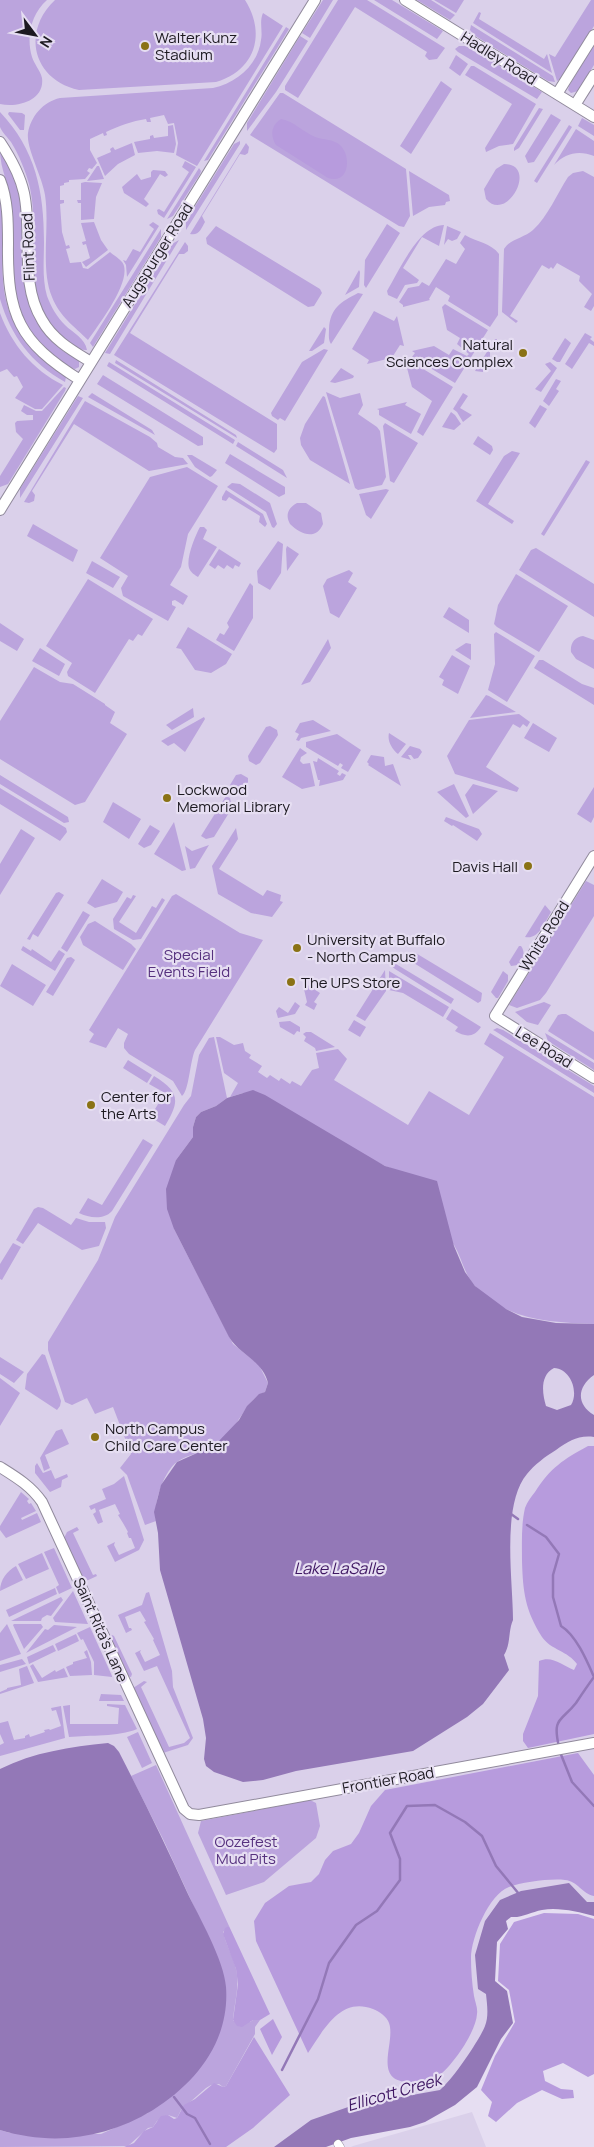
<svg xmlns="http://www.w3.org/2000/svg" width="594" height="2147" font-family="Manrope,sans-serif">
<rect width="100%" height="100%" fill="#e6def2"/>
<!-- built -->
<path fill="#dad0ea" d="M0 0H594V1910L501 1905 485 1944 492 2028 454 2093 290 2147H0Z
M472 2112 486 2147H351L353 2146Z"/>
<!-- green -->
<path fill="#bba4dd" d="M0 0H47C31 14 26 37 32 57 34 64 40 70 42 78 45 101 17 108 0 104Z
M55 0H245C266 33 256 70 216 82L79 90C33 80 21 32 55 0Z
M323 0H333L310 38 302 33Z
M338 0H367L445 48 437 59 429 60 425 56 427 52 355 7 298 98 285 90V86Z
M374 0H392L443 31 437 39Z
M417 0H431L455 15 450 20Z
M434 0H464L456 13Z
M591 0H594V26L562 78 557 81 549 54 555 57Z
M479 12 481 13 479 19 544 59 547 54 552 73 473 23Z
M263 13 283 26 197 166 176 155 178 143 174 123 168 124 164 115 150 118 151 122H147L146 119C132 121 119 126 106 132L107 135 104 136 103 133 90 139V150L97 163 92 169 89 168 87 171 90 173 85 179 69 180V182L64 183V185L60 186V200H64V203L60 204 62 232 66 246 69 245 70 248 66 249 70 263 81 262 83 268 88 269 110 252C114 256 123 260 124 266 129 285 99 324 88 340 74 326 60 317 52 297 40 268 50 227 45 195 42 176 26 148 28 133 31 116 43 102 60 98L213 88C237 83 258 65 261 40 263 31 259 22 263 13Z
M471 25 553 76 555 82 548 81 474 35 470 30Z
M286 27 289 29 208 160 204 161Z
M300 36 308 41 276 92 247 131V123Z
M594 45V65L578 91 571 93 568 90 569 86Z
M459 46H467L542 92 537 99 458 52 455 49Z
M456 55 468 64 460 76 449 68Z
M471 66H474L536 104 513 144 499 146 486 152 485 148 512 104 465 75Z
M441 81 452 89 411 154 400 146Z
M280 93H283L406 169 410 216 404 227 399 226 250 135Z
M539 108 543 109 519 148 514 151V148Z
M0 112C36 150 44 192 44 242 44 260 42 279 47 296 51 307 57 317 65 325 73 333 85 338 87 350 79 351 71 344 64 339 15 295 43 239 29 184 25 170 19 155 11 142 8 138 2 132 0 127 0 123 0 116 0 112Z
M9 112 22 113 25 115 24 130H20L8 114Z
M551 114 561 120 534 162 528 163 525 156Z
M582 118 594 125V136L578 126Z
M173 125 176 144 174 153 157 151 138 153 134 142 150 139V136L153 135 154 138 168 136V126Z
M569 125 572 127 537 183 534 181Z
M576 129 594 141V156C579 150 565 153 554 165Z
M240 141V144L186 230V221L234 144Z
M132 143 135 155 118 164 105 176 97 158 111 152 110 149 113 147 115 150Z
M246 143 249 147 248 153 245 155 240 154 202 216 205 222C201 229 199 236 190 234Z
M0 150C11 169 20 189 23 211 28 251 16 293 42 329 48 337 55 345 63 351 68 354 74 357 79 361V367L75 369C66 368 57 359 50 353 0 308 18 264 12 206 10 186 0 170 0 150Z
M185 161 196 167 164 218 158 214 157 210 159 209 164 212 189 172 182 167Z
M504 164C539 164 507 224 486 199L484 189 496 169Z
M97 166H99L104 179 87 181Z
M199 168 201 171 200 174 173 216 167 219Z
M153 170 165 171 168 175 165 177 160 174 144 199 149 204 146 207 124 193 122 187 137 174 141 180 151 177V172Z
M409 171 449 195 450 201 446 202 445 205 429 207 413 216Z
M583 171 594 177V306L591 311 584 307 592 294 579 281 580 276 557 263 553 269 551 267 549 269 542 265 510 316 518 321 516 323 502 312 504 249C510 239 524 238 533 230 548 216 557 194 568 177L573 173Z
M85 182 102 183 96 197 94 219 81 220V203H78L77 200H81V183Z
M0 195C5 226 0 259 4 290 9 328 35 357 66 377L65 382C31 363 11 336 0 299Z
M94 222 101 240 108 250 86 267 82 262 90 258 86 244 83 245 82 242 86 241 81 223Z
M153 222 159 226 127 277 126 265 123 260 126 261 133 249 140 252 154 229 149 225Z
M387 224 400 233 366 288 364 285 365 260Z
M444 225 439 246 422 237 403 268 419 280 417 283 405 285 397 299 388 295 387 291C399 271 419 225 444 225Z
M216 226 320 289 322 293 314 306 308 307 207 244 206 238Z
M447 226 461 232 457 239 452 241 448 239 444 245Z
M161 229V237L93 347 90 343Z
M465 235C477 242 491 243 499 254L498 315 490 327 448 301 450 296 436 287 429 299 430 300 403 307V305L399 302 408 288 419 286 422 282 429 286 446 259 456 264 465 249 460 243Z
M179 240 110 354 105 353 172 244Z
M185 242 188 246V251L184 254H179L130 333 277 424V449L274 453 114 355Z
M359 270 360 272 359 287 345 295Z
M358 293 363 294 331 344C328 339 329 335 329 329 330 308 341 302 358 293Z
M445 304 488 330 455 383 412 357 415 353 412 351 434 346 449 355 453 349 467 356 469 354 457 344 460 338 447 330 442 307Z
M374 311 394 321 397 316 404 346 400 345 393 356 395 357 367 364 369 360 352 349Z
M0 313C12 345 33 370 63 385L42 409H35L15 398 23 387 17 376 14 377 7 369 0 372Z
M324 327 326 329 324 343 312 351H309Z
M585 333 592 337 590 339 594 342V346L589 343 572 369 565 364Z
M565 338 571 343 560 362H557L552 359Z
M495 339H497L496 350H490V361H483V372L475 371Z
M324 349 328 350 285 421 280 418 278 420 272 416 271 413 302 362Z
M116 360 236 435 237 438 115 363Z
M410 361 453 387 423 436 417 432 432 401 412 387 406 364 408 365Z
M109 362 235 440 233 444 107 366Z
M550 362 557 368 541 392 535 389 551 371 545 364Z
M341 368 354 376 353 378 335 383 330 382Z
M103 375 203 437V445L198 446 97 384Z
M556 379 561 381 556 389 559 391 549 406 543 401Z
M64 387 66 388 65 391 8 484 0 487V476L23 439 16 432 15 423 17 421 33 420V415H27L21 411 24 405 36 411H42Z
M326 392 340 398 360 393 363 405 358 414 377 427 380 431 386 477 382 485 358 490 355 488Z
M92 393 152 430 155 435 88 397Z
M463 393 468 396 460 408 472 415 463 422 457 412 453 409Z
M78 396 83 398 20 498V489Z
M323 396 325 397 350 484 310 460 301 445 300 438 305 424Z
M85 401 150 437 157 443 158 447 175 457 183 458 188 464 149 471 74 424 32 491 35 495 34 501 29 503 24 502Z
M407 402 405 405 421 414 411 434 379 415V410L377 409Z
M540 405 547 409 535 428 529 423Z
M451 412 455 415 461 424 454 430 442 427Z
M385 423 418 443 394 483 390 481 383 426Z
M478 436 492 446 493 450 490 455 473 444Z
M238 442 283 470 287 478 236 446Z
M512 451 520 453 488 504 514 521 512 524 476 501 504 456Z
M230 454 285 487V494L279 497 225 463Z
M187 455H192L217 470 212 476 210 477 195 467Z
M586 460 590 462 544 536 541 534Z
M187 467 218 486 188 534 181 567 170 585 188 596 183 605 175 600 172 601V605L176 607 168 621 123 596 121 588 128 576 100 558 150 477Z
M232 483 240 484 270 503 277 524 274 528 272 527 266 512 227 487Z
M386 489 389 490 371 519 366 515 359 494Z
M226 490 263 514 267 524 265 527 259 522 260 516 229 497 226 501 222 500V497Z
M297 503H306L321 513 323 524C316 541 300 534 290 524 285 515 288 508 297 503Z
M33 524 78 550 73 562 27 536Z
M200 527H204L207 530 203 539 217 547 198 577C195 575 191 573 189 568 186 558 195 536 200 527Z
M278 541 283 544 281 573 270 590 258 583 257 571Z
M287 546 299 554 287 571 286 549Z
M536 548 594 584V617L519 570 531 550Z
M219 549 241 563 239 567 235 565 233 569 227 565 224 569 218 565 215 569 209 565Z
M92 561 120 577 113 588 86 573Z
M349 570 353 573 348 582 357 588 339 618 330 613 323 586 327 579Z
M516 574 568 606 539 652 497 627 494 624 498 605Z
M88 579 153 619 142 636 138 634 133 641 129 639 95 693 68 676 67 672 72 663 46 646Z
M250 583 253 586V618L234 651 216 640 220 633 224 635 229 627 227 623Z
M449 607 469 620V633L443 617Z
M0 623 24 639 17 651 0 641Z
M188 627 232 654 226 664 211 673 195 670 181 649 176 648Z
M496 632 535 656 507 702 488 690 495 664 494 634Z
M583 636 594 640V669L576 659 571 652C570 643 575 637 583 636Z
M328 639 331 648 310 682 301 685Z
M466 643 471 644V660L455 650Z
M40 648 65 664 59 676 32 661Z
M452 655 470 666 458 694 442 685 444 680 439 677Z
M539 660H543L582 684 594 688V705L534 668Z
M34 667 60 682 73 684 105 704V705L115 712 110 723 127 734 85 802 75 805 0 759V721Z
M486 695 489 696 516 712 470 718Z
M193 708 194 717 172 730 166 725Z
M519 714 530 722 527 727 523 724 520 728 513 724 486 767 519 788 517 792 455 774 447 756 469 720Z
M204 717 205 719 185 752 174 743 168 746 161 741Z
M313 720 331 731 301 738 299 741 296 740 299 734 295 732 300 723Z
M533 723 557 738 549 752 524 738Z
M270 726 277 730 278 735 260 763 256 765 249 761 248 756 266 727Z
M389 733 406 744 398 754C392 749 387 741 389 733Z
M337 734 361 750 348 772 341 768 343 765 340 763 338 766 306 747V742Z
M410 746 420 749 422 752 418 758 414 759 411 755H408L411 760 401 757Z
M300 748 307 753 301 757 300 761 303 764 310 763 315 786 302 789 282 777Z
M371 755 384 757 385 766 393 764 401 786 368 765 369 764 367 762Z
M318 758 339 771 337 774 340 776 342 773 346 775 343 780 319 786 320 780H318L313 761 317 762Z
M241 774 248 778V782L242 792 238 793 232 789 230 785 236 775Z
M0 775 68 817 69 822 64 823 0 784Z
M454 784 469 816 466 818 437 792Z
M473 784 498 791 473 814 465 795Z
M594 787V817L591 823 577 814Z
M0 788 66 828 67 832 60 841 0 804Z
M226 796 230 798 232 808 214 837 206 839 201 836Z
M113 802 141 819 129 839 103 822Z
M446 817 479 829 482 834 477 841 453 825 452 826 444 821Z
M174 822 186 870 182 871 154 854Z
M150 825 160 831 151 845 144 848 138 844Z
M236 828 238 839 219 869 263 896 267 890 281 895 280 901 283 902 272 917 251 913 218 894 212 866Z
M21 829 35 838 0 895V864Z
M209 845 195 868 190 869 185 846 192 851Z
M102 879 123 892 117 902 95 908 87 903Z
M586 881 594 885V916L546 993 540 1000 517 1008 509 1005Z
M59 892 64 895 38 937 33 934 30 940 27 939 56 893Z
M176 894 240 933 263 940 195 1050C190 1061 189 1091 182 1096L173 1081 129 1054 124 1048V1043L128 1034 118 1028 106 1048 89 1042 94 1034 89 1030 172 896Z
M133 895 136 896 119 922 136 933 152 906 156 908 162 898 165 900 141 939 133 940 114 929 113 919 127 897 131 899Z
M545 905 551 912C545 922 539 940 525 937Z
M83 911 90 915 67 952 61 948Z
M95 921 131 944 136 949 123 970 83 945 80 937 88 924Z
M23 946 31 951 32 949 51 962 59 950 65 954 55 971 21 950Z
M519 946H521C526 953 523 959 518 965L511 966 509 962Z
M414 952 482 993 481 1001 478 1003 409 960Z
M71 957 75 960 53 996 46 992 67 958Z
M391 961 454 999 451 1004 395 969 390 965Z
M12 964 46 985 33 1006 0 986Z
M385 970 386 991 365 1021 356 1016Z
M389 971 449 1007 443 1017 403 993 389 990Z
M503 971 508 975V981L498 998H496L491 992Z
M306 984 320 993 314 1002 317 1004 314 1010 305 1005 307 1002 303 985Z
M295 1002 300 1006 295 1014 278 1018 276 1011 279 1007 288 1013Z
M544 1002 551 1005 538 1025 527 1022 515 1012Z
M452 1009 481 1027C474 1038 465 1037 455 1031L458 1027 446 1019Z
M562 1014H566L594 1032V1060L548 1031 558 1015Z
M354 1020 366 1027 360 1037 348 1030Z
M290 1021 300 1027V1032L297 1031 294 1035 280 1027 279 1022Z
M497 1028 503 1030 594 1086V1093L495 1031 493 1030Z
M306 1032H311L335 1047 316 1051 315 1048 304 1041 306 1037 303 1034Z
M490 1033 594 1097V1324C550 1322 507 1321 475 1286 464 1274 462 1258 454 1245 437 1219 415 1195 396 1170L385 1166 243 1093 230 1097 238 1083 224 1073 216 1037H220L234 1045 243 1043 245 1051 251 1055 249 1058 262 1066 258 1072 267 1078 270 1075 279 1081 281 1078 290 1084 292 1081 301 1086 312 1070 319 1068 316 1053 338 1049 347 1059 334 1080 408 1125 429 1091 469 1115 504 1057 484 1044Z
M545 1033 594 1063V1070L548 1041Z
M214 1037 227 1098 216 1106 201 1112 196 1117 193 1127V1137L176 1160 174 1229 233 1344 259 1365 268 1383 265 1392C252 1397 247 1408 239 1419 234 1428 224 1438 215 1444 204 1453 188 1454 177 1462 163 1472 153 1505 156 1521L145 1525 127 1475 120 1468 131 1454 113 1407 95 1414 87 1398 72 1405 65 1402 48 1350V1342L98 1260 115 1217 184 1105 191 1096 199 1055 209 1038Z
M128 1060 152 1075 147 1083 123 1068Z
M154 1076C180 1092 180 1101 165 1126L150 1117 165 1093 149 1084Z
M143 1139 153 1145 112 1211C104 1220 89 1218 79 1213L88 1198 102 1205Z
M38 1207 43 1208 71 1225 76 1218 89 1222H105L106 1228 99 1246 82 1250 38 1223 23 1244 16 1240 34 1209Z
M13 1243 21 1247 2 1280 0 1279V1264Z
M42 1354 45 1355 61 1401 60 1406 57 1410 25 1389 27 1374Z
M0 1357 24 1372 14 1383 0 1374Z
M0 1378 20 1393 0 1426Z
M62 1429 69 1444 45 1455 50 1468 44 1471 40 1458 56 1431Z
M37 1463 43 1473 51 1470 55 1479 67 1474 68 1477 62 1480 61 1487 50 1492 35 1473V1466Z
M124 1476 144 1540 139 1550 115 1562 107 1546 115 1542 114 1545 119 1555 135 1548 131 1538H129L127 1533 128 1532C125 1526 121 1520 118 1515L120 1514 115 1504 99 1510 103 1522 98 1524 93 1514 96 1512 95 1508 91 1510 89 1506 106 1499 102 1489 114 1484Z
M21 1492 29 1499 27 1501 29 1504 31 1503 36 1511 21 1518 22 1520 37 1513 41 1522 6 1538 0 1530V1526Z
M77 1527 79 1530 73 1533 93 1575 96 1574 97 1576 84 1582 64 1538 67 1532Z
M54 1548 72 1588 59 1594 56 1587 59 1585 44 1552Z
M42 1553 49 1569 26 1579 18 1564Z
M16 1566 23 1580 0 1591C0 1580 7 1571 16 1566Z
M55 1588 57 1594 9 1617 6 1610Z
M73 1591 88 1624H87L55 1622 53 1618Z
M149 1592 172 1671 173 1687 193 1738 188 1745 163 1753 133 1688 144 1681 147 1682 141 1687 169 1747 184 1743 190 1738 157 1666 144 1671 135 1653 141 1650 140 1652 145 1662 160 1655 153 1640 154 1639 144 1622 146 1621 140 1611 125 1617 129 1628H131L132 1630 126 1633 118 1615 142 1605 146 1593Z
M61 1597 63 1600 51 1616 47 1615 42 1618 41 1621H11Z
M7 1624 21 1654 0 1661V1633Z
M14 1624H41L43 1627 24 1649 13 1625Z
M54 1625 77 1627 26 1653 45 1629 48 1630Z
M90 1627 112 1676V1677L94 1675V1662L83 1639 81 1640 77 1633Z
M76 1634 79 1641 58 1651 55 1644Z
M112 1635 114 1636 132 1674 131 1677 127 1676 110 1637Z
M53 1645 56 1651 29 1664 27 1657Z
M87 1650 91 1662 92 1675 70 1676 66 1667 73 1664V1662L87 1658 84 1652Z
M22 1659 26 1664 0 1672V1665Z
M33 1664 42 1678 55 1670 56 1672 64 1668 68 1677 38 1682 30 1666Z
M27 1666 34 1683 0 1694V1692L7 1689V1688L21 1685 19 1669Z
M101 1694 121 1695 124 1701H99Z
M107 1704 125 1705 137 1729C118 1737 90 1735 69 1737L63 1706 70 1705V1724H118L119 1708 107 1706Z
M61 1706 65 1738 0 1756V1745L4 1743 0 1734V1723L8 1721 14 1740 25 1738V1736L29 1734 30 1737 45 1732 44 1730 49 1729 50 1730 61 1726 56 1710 52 1711 51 1708Z
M138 1732 152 1763 142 1768 127 1737Z
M156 1765 229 1926 223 1932C226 1945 233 1956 236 1969 240 1987 234 2003 233 2021L250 2022 253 2020H260L255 2027V2034L226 2086 223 2087 219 2084 211 2085 206 2088 181 2110 177 2118 168 2115 157 2121 153 2127 148 2128 128 2146 0 2147V2130L10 2133 101 2134 148 2113 217 1957 163 1839 131 1776Z
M310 1800 316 1803 320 1826 316 1838 264 1882 226 1895 198 1833 201 1821Z"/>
<!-- forest -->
<path fill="#b79bdd" d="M281 119C294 121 303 132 315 137 324 140 333 139 340 145 352 156 349 185 328 178L276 145C270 136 271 125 281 119Z
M588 1446H594V1734L528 1748 523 1741V1734L538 1696 539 1661C552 1655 562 1665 574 1670L577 1664C568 1651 551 1650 542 1637 525 1610 523 1592 522 1561 522 1543 521 1526 525 1508 527 1502 531 1497 535 1492 550 1468 564 1459 588 1446Z
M578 1753 594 1775V1896C582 1894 578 1881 565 1880 552 1878 522 1882 509 1887 489 1894 471 1938 471 1958 471 1970 472 1984 474 1996 475 2002 478 2008 477 2014 476 2032 452 2067 437 2077 430 2082 417 2083 408 2082 372 2080 396 2042 389 2023 387 2017 379 2011 373 2009 340 1996 323 2031 308 2053L256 1941 254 1921 265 1903 289 1886 311 1882 319 1874 325 1860 333 1851 351 1844 359 1833 371 1806 385 1790Z
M544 1913 578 1914 594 1919V2074L588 2077 563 2063 543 2071 545 2081 561 2089 573 2090 574 2098 562 2099 542 2090 517 2103 496 2122 488 2116 492 2102 481 2090 495 2056 515 2022 509 1990 498 1981 500 1944 514 1922Z
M229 1926 270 2014 260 2020H253L242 2027 237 2026 233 2020 238 1984 236 1969 223 1934 225 1928Z
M273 2019 282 2037 272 2055 260 2029Z
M254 2037 290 2095 253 2128 226 2147H124L134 2143 144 2131 153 2127 161 2116 168 2115 174 2119 177 2118 184 2105 195 2099 214 2083 223 2087 226 2086Z"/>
<!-- water -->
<path fill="#9378b7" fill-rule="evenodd" d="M253 1090 265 1095 385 1166 437 1181 454 1246 465 1272 475 1286 506 1309 522 1317 556 1323 594 1324V1375C577 1387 576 1404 594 1415V1437C578 1435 569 1441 556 1450 546 1456 534 1465 527 1474 501 1505 513 1581 513 1620 508 1631 511 1644 504 1655L509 1670 483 1704 467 1717 413 1751 296 1771 263 1780 243 1782 214 1772 206 1766 204 1759 206 1738 203 1719 160 1570 158 1533 154 1512 161 1485 177 1462 215 1445 239 1420 247 1406 259 1394 265 1392 268 1383C263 1361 240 1355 229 1337L174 1229 167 1209 166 1189 176 1160 193 1137V1127L196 1117 201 1112 216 1106 227 1098ZM554 1368C571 1369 579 1392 571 1405L557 1410 546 1406C542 1393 540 1375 554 1368Z
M108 1743 114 1746 119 1752C143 1799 166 1845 187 1892 199 1917 224 1960 226 1987 230 2041 196 2083 153 2110 105 2139 53 2146 0 2130V1769C34 1752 70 1747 108 1743Z
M569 1883 587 1902H594V1916C578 1912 559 1907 542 1910 531 1912 522 1918 511 1917L506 1921 508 1929 497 1942 495 1981 507 1991 513 2023 501 2039 477 2087 455 2105 425 2122 410 2127 351 2138 326 2147H274L311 2120 351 2106 440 2090C452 2080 479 2041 485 2026 489 2016 487 2004 486 1994L478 1989 475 1955 485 1921 500 1900 521 1891Z"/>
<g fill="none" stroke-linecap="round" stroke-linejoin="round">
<!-- stream -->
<path stroke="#9378b7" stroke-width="2.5" d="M511 1514 518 1519
M527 1525 546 1537 559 1554 553 1575V1597L561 1626C576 1635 587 1661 594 1677 588 1685 582 1694 576 1703 561 1722 552 1717 559 1747
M560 1752 572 1782 594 1806
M282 2070 318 1999 329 1963 356 1925 377 1911 400 1880V1859L390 1833 407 1806 435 1805 465 1822 482 1836 496 1866 519 1894
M174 2097 187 2114 195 2118 210 2144"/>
<defs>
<path id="street" d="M338 2144 340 2147"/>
<path id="secondary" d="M405 0 594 117
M557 94 594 35
M575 105 594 75
M0 142C10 157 20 175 24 193 33 235 19 282 42 320 53 340 73 351 91 362
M0 180C8 200 8 222 8 244 7 315 19 342 80 380
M0 510 315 0
M594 856 495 1016 594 1078
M0 1467C16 1477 31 1486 42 1502L184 1809 190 1814 199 1815 594 1743"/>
</defs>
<!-- street casing -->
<use href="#street" stroke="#918a9c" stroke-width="9"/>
<!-- secondary casing -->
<use href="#secondary" stroke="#918a9c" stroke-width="12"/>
<!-- street -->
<use href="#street" stroke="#fff" stroke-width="8"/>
<!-- secondary -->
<use href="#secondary" stroke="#fff" stroke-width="10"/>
</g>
<!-- markers -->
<g fill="#8a7215" stroke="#e6def2" stroke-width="2">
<circle cx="145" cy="46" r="5"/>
<circle cx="523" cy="353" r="5"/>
<circle cx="167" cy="798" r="5"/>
<circle cx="528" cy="866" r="5"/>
<circle cx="297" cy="948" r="5"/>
<circle cx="291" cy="982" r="5"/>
<circle cx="91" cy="1105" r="5"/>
<circle cx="95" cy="1437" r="5"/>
</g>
<g text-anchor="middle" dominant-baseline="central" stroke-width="4.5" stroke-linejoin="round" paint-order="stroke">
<!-- poi labels -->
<g font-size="15" fill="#1c1920" stroke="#e6def2" text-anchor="start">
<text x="155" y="37">Walter Kunz<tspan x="155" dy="17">Stadium</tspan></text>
<text x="513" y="344" text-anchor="end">Natural<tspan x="513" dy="17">Sciences Complex</tspan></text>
<text x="177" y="789">Lockwood<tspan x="177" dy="17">Memorial Library</tspan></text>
<text x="518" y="866" text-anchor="end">Davis Hall</text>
<text x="307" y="939">University at Buffalo<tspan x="307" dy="17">- North Campus</tspan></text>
<text x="301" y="982">The UPS Store</text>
<text x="101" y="1096">Center for<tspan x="101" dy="17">the Arts</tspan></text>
<text x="105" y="1428">North Campus<tspan x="105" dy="17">Child Care Center</tspan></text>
</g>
<!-- street labels -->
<g font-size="15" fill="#1c1920" stroke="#e6def2">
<text transform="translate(499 58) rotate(32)">Hadley Road</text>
<text transform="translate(28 247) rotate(-92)">Flint Road</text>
<text transform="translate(157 255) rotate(-58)">Augspurger Road</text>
<text transform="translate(544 936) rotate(-58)">White Road</text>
<text transform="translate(544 1047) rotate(32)">Lee Road</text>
<text transform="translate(101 1630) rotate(66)">Saint Rita's Lane</text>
<text transform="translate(388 1780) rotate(-10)">Frontier Road</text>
</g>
<!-- park labels -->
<g font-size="15" fill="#56317e" stroke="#e6def2">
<text x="189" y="954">Special<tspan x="189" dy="17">Events Field</tspan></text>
<text x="246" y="1841">Oozefest<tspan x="246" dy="17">Mud Pits</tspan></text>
</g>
<!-- water labels -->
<g font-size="16" font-style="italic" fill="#3e1662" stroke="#e6def2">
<text x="339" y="1568">Lake LaSalle</text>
<text transform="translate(394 2092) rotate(-16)">Ellicott Creek</text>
</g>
</g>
<!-- north arrow -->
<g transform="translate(35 35) rotate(122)" stroke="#e6def2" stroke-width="4" paint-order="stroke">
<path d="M0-4L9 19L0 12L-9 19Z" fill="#1c1920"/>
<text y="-8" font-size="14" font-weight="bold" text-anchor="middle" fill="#1c1920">N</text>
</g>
</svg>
